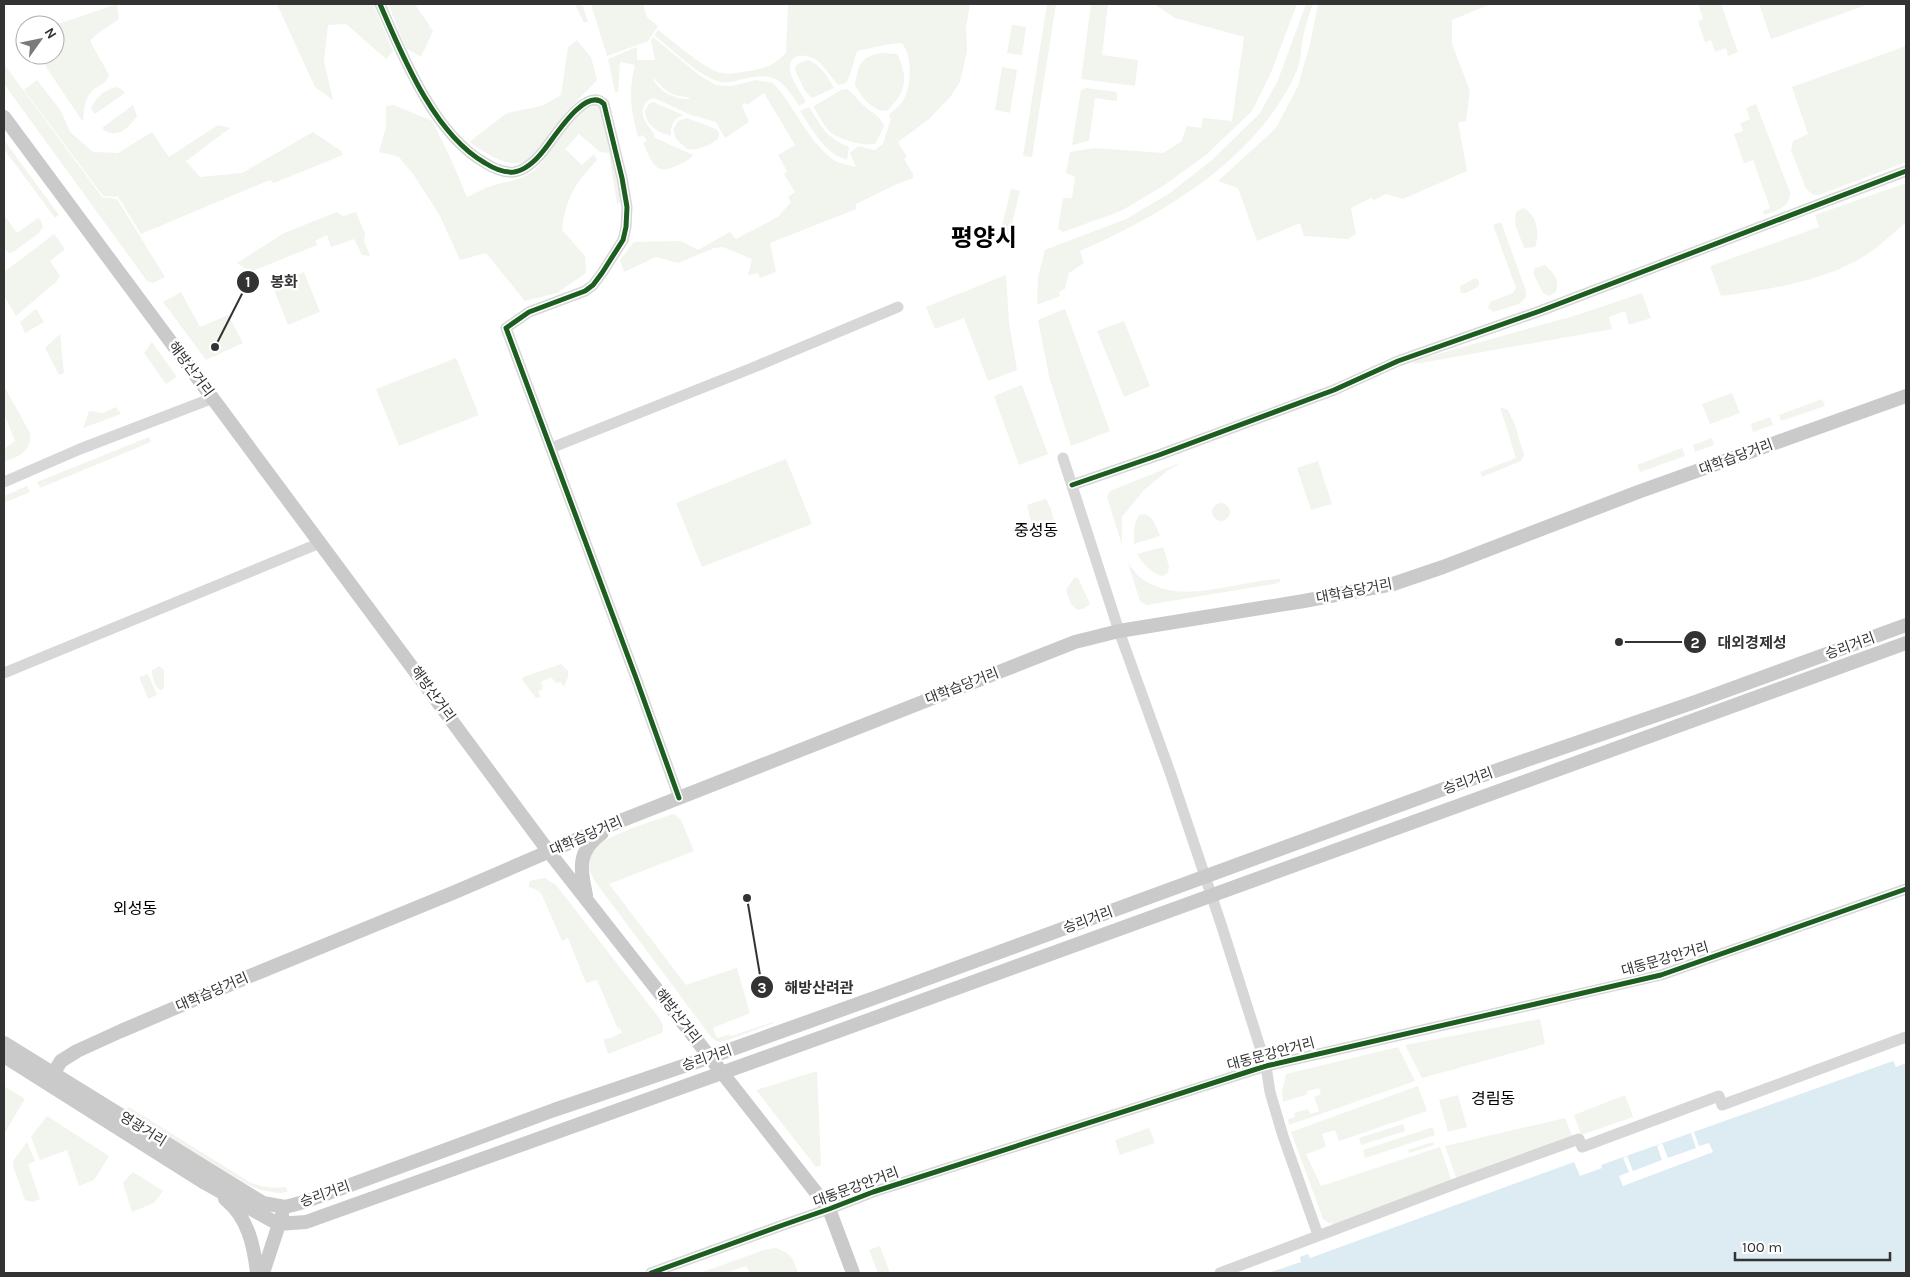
<svg xmlns="http://www.w3.org/2000/svg" width="1910" height="1277" font-family="Karla,'Noto Sans KR',sans-serif">
<rect width="100%" height="100%" fill="#fff"/>
<!-- green -->
<path fill="#f1f5ed" fill-rule="evenodd" d="M117 4 119 19 97 34 90 41 109 75C106 85 99 84 92 91 84 98 84 112 83 122L38 55H55V25Z
M277 4H373L393 51 386 59 346 24 328 25 324 61 333 100 315 87Z
M388 4H415L433 31 421 57 406 48Z
M575 4H582L588 21 584 23Z
M591 4H643L647 17 658 26 648 41 607 56Z
M788 4H970L966 28 967 51 960 82 951 96 929 119 898 142 907 157 904 159 913 174V178L895 185 856 204V209L770 243 776 272 760 278 758 273 748 275 752 259 723 247 714 248 678 263 656 257 624 272 620 260 634 242 681 241 698 250 730 232 736 239 778 217 791 202 788 197 795 192 784 174 787 171 778 155 795 145 764 93 747 105 744 102 742 106 749 122 725 138 716 122 691 115 654 98C648 99 645 102 643 108 640 122 652 126 655 138L693 155C689 161 682 163 676 166 654 177 651 159 643 143L647 141 643 135 638 137C631 111 628 92 635 65L620 62 618 92H615L608 59 637 47V60H655L651 40 653 37 699 75 716 85 732 86 755 80 773 83C795 106 807 141 834 160 839 164 849 165 856 167L850 153 858 146 874 150 883 144 891 119 889 115C894 110 902 104 905 97 911 84 913 53 901 43L890 44 857 51C855 57 849 81 846 83 844 84 841 84 838 85 831 77 826 68 818 61 807 53 788 52 790 70 792 81 801 93 806 102L799 106C781 77 773 71 739 80 732 82 724 84 717 81 695 73 672 49 654 35L658 30C673 41 705 70 722 73 731 75 740 72 749 71 769 67 771 67 786 53ZM652 77C665 88 667 96 688 97L690 99C674 100 659 92 652 77Z
M1047 4H1056L1032 157 1023 156Z
M1091 4H1108L1102 55 1138 60 1135 86 1081 79Z
M1154 4H1297L1270 75 1252 111 1206 155 1163 186 1121 211 1063 232 1058 229 1063 198H1072L1075 177 1066 173 1070 152 1094 148 1163 153 1181 142 1187 126 1201 128 1203 118 1232 121 1244 37 1175 18Z
M1306 4H1313C1310 12 1307 20 1305 29 1301 42 1302 57 1297 70 1260 157 1163 215 1080 251L1084 263 1069 273 1065 289 1059 292 1060 296 1037 305 1038 277 1045 250 1126 219 1170 193 1212 160 1260 113 1278 80Z
M1318 4H1491L1452 20V44L1470 91 1466 121 1458 122 1467 171 1403 199 1386 194 1374 200 1371 198 1351 208 1356 234 1348 239 1304 236 1300 223 1257 241 1238 188 1218 181 1276 128 1298 86 1310 44Z
M1698 4H1721L1738 52 1728 56 1726 48 1715 52 1711 40 1705 42 1698 21 1703 19Z
M1759 4H1869L1771 39Z
M1012 25 1026 27 1022 55 1007 53Z
M577 40 591 57 597 80C586 93 572 104 562 117 554 128 542 149 532 158 513 173 486 153 469 142L507 113 542 106 561 95 568 47Z
M1906 46V162L1819 195H1814L1806 189 1791 150 1793 141 1808 134 1792 87Z
M883 53 897 54C909 78 906 92 887 111 873 112 860 96 855 84 859 63 861 56 883 53Z
M808 60C821 65 827 76 834 88L812 98 805 91 795 70V67L801 62Z
M4 64 102 197 117 199 165 277 153 283 147 281 4 84Z
M1002 67 1017 70 1010 113 995 110Z
M37 80 61 111 70 132 93 152 118 153 152 132 169 157 218 125 230 128 186 161 200 177 242 173 313 132 341 151 343 155 274 183 270 180 141 234 118 197 103 196 24 90Z
M115 87 121 89 125 93 95 114 91 109C96 96 103 92 115 87Z
M1086 88 1117 92V101L1095 98 1089 141 1072 145 1081 90Z
M847 89C855 94 857 100 864 106 872 113 880 115 884 126L876 143C866 148 839 139 830 132 824 126 819 116 814 108V106L841 90Z
M653 102 683 115C674 119 670 125 671 136 658 132 646 126 645 111L649 104Z
M1756 104 1790 192C1791 208 1776 210 1764 215L1763 211 1770 208 1753 160 1744 163 1734 134 1743 131 1740 123 1750 119 1746 108Z
M133 105 137 116C129 128 115 141 102 128Z
M394 105 432 121 450 157 467 197C474 194 481 190 488 187 505 181 524 181 538 167 553 152 574 105 598 106L602 110 619 176 621 202 617 204 609 153 600 152 579 134 565 149 582 165 594 154 597 160C575 184 566 197 562 230L585 256 586 273 557 293 525 301 486 253 460 260 439 214 413 174 399 157 379 152 386 127V106Z
M809 107C823 128 824 136 849 147L847 160C824 153 812 129 800 111Z
M687 118 716 129 719 133V138C711 144 698 152 687 149L676 139 673 130 678 121Z
M4 140 59 215 55 218 4 149Z
M1906 183V222C1891 235 1876 250 1858 260 1816 283 1768 289 1721 296L1710 266 1819 227 1815 215Z
M1011 189 1020 191 1007 244 998 242Z
M1523 208C1537 214 1540 233 1535 247L1524 248 1515 224 1516 212Z
M337 212 343 216 356 212 365 234 364 240 370 256 362 255 354 239 331 247 327 235 315 241 317 245 250 272 237 263 284 233Z
M4 215 17 233 38 218 41 221 43 227 39 233 13 252 9 253 4 249Z
M1501 222 1526 291V297L1519 304 1493 312 1488 308 1490 302 1513 293 1516 288 1493 225Z
M54 234 65 249 50 261 60 276 56 282 16 316 4 296V272Z
M1545 265C1554 274 1560 279 1556 292L1549 296 1543 293 1533 273 1535 268Z
M304 272 320 312 288 325 272 285Z
M1006 275 1009 322 1017 370 988 381 964 318 935 329 926 307Z
M1475 278 1479 281V286L1466 293H1461L1460 286Z
M181 292 200 327 228 315 243 343 206 360 163 302Z
M1642 293 1651 318 1629 325 1625 311 1609 317 1612 329 1415 364 1413 361 1577 315Z
M36 309 44 322 25 333 20 322Z
M1065 309 1110 431 1071 446 1049 376 1038 320Z
M1124 321 1150 386 1124 397 1097 331Z
M60 334 64 373 59 375 45 348Z
M152 342 177 377 166 384 144 353Z
M456 358 479 415 399 446 376 389Z
M1022 385 1048 454 1019 465 994 396Z
M4 386 30 433C32 452 19 456 4 462V449L15 441 4 414Z
M1732 393 1740 413 1710 424 1702 404Z
M1822 399 1825 406 1781 421 1779 415Z
M116 407 121 414 83 428 89 411 103 413Z
M1500 407 1508 410 1515 425 1524 455 1521 461 1482 477 1480 472 1516 458Z
M1770 417 1773 425 1753 432 1751 424Z
M149 437 151 442 40 488 37 482Z
M1712 438 1714 445 1695 452 1693 445Z
M1682 448 1685 456 1640 472 1637 465Z
M786 459 812 524 702 567 676 503Z
M1318 461 1332 504 1311 510 1297 468Z
M1182 462 1167 471 1144 490 1122 517V545L1107 497 1110 491Z
M27 486 30 492 4 503V496Z
M1046 499 1051 509 1055 525C1032 533 1032 526 1027 505Z
M1212 512a9 9 0 1 1 18 0a9 9 0 1 1-18 0Z
M1144 514C1154 516 1156 527 1160 536L1134 544C1134 532 1133 525 1139 515Z
M1163 547 1169 566 1168 572 1163 576C1151 574 1144 564 1137 554Z
M1128 563C1133 570 1139 578 1147 582 1187 605 1238 580 1281 579L1279 583 1147 605 1140 601Z
M1074 578H1078L1090 604 1083 609 1077 610 1071 604 1066 590Z
M561 664 568 671V677L564 687 561 682 556 683 551 677 541 682 543 688 538 692 541 697 536 698 522 680 523 677Z
M159 666 164 670V688L161 690C154 687 152 677 152 670Z
M148 674 157 695 148 699 139 677Z
M674 814 681 820 694 851 609 884 686 985 737 968 750 1013 713 1028 717 1038 728 1035 732 1036 773 1022 774 1023 728 1040 718 1042 711 1037 594 880C590 871 586 863 590 854 594 839 658 819 674 814Z
M545 878 556 885 660 1019 663 1026 662 1033 608 1054 604 1041 605 1038 607 1039 622 1033 620 1028 618 1029 597 980 586 983 568 938 562 941 542 895 539 891 529 887V882L533 880Z
M1540 1019 1545 1044 1422 1078 1405 1045Z
M1398 1047 1415 1081 1289 1125 1288 1119 1295 1117 1294 1113 1308 1109 1310 1114 1319 1111 1314 1097 1321 1094 1319 1088 1307 1091 1308 1094 1283 1102 1282 1092 1286 1074Z
M817 1071 821 1165 816 1167 756 1090Z
M4 1086 25 1099 4 1134Z
M1418 1086 1427 1111 1339 1141 1335 1130 1322 1134 1326 1147 1306 1154 1321 1186 1440 1147 1452 1182 1335 1224 1329 1223 1323 1219 1291 1132Z
M1458 1095 1467 1127 1448 1132 1439 1100Z
M1625 1095 1633 1117 1581 1135 1574 1115Z
M129 1107 251 1183C263 1187 274 1189 286 1187L287 1192 278 1193 261 1190 249 1185 126 1111Z
M47 1116 109 1156 94 1180 79 1186 67 1150 40 1160 31 1137Z
M1565 1118 1573 1138 1457 1180 1445 1146Z
M1403 1124 1405 1131 1361 1145 1359 1138Z
M1433 1127 1435 1135 1365 1158 1363 1150Z
M1149 1128 1155 1143 1120 1155 1115 1140Z
M27 1142 35 1161 28 1164 40 1199 33 1202 25 1200 13 1166V1161Z
M1433 1142 1434 1145 1409 1153 1408 1150Z
M133 1172 163 1191 154 1203 132 1212 123 1183Z
M880 1246 890 1273H878L869 1250Z
M776 1248C792 1254 793 1258 798 1273H750L746 1266 726 1273H700L764 1250Z"/>
<!-- water -->
<path fill="#ddebf3" d="M1893 1061 1896 1067 1906 1063V1273H1268L1301 1262 1300 1257 1308 1254 1310 1258 1574 1162 1580 1176 1602 1168 1601 1165Z"/>
<!-- pier -->
<path fill="#fff" d="M1694 1132 1699 1146 1709 1143 1713 1152 1623 1186 1619 1176 1629 1172 1623 1158 1627 1156 1633 1171 1662 1160 1657 1146 1662 1143 1668 1158 1696 1148 1691 1133Z"/>
<g fill="none" stroke-linecap="round" stroke-linejoin="round">
<!-- minor -->
<path stroke="#d7d7d7" stroke-width="11" d="M380 4C403 57 434 134 485 163 493 168 504 173 514 172 526 170 537 159 544 150 554 138 586 85 604 104L622 178 627 207 626 227 623 240 602 273 593 285 585 291 529 312 506 328 636 678 679 798
M551 448 757 366 898 307
M1063 458 1119 631 1171 775 1222 927 1266 1066 1270 1092 1283 1136 1318 1235
M4 482 80 449 213 398
M1072 485 1159 455 1334 390 1398 361 1540 311 1906 171
M4 673 320 543
M651 1273 783 1225 829 1209 873 1192 1266 1066 1661 975 1906 889
M1220 1273 1455 1184 1579 1139 1582 1147 1719 1096 1722 1105 1906 1037"/>
<!-- major -->
<path stroke="#cacaca" stroke-width="14" d="M4 117 549 852 829 1209 853 1273
M586 895C580 868 577 851 602 833
M4 1043 263 1203 285 1207 304 1202 554 1110 710 1057 888 993 1460 783 1695 702 1906 625
M4 1056 205 1183 278 1224 306 1222 822 1037 1906 643
M53 1074 61 1061 77 1051 121 1031 245 978 455 892 615 823 1075 642 1119 631 1304 601 1393 584 1443 567 1638 492 1906 396
M225 1199C248 1217 254 1246 257 1273
M263 1273 282 1215"/>
<defs>
<path id="cycleway" d="M380 4C403 57 434 134 485 163 493 168 504 173 514 172 526 170 537 159 544 150 554 138 586 85 604 104L622 178 627 207 626 227 623 240 602 273 593 285 585 291 529 312 506 328 636 678 679 798
M1072 485 1159 455 1334 390 1398 361 1540 311 1906 171
M651 1273 783 1225 829 1209 873 1192 1266 1066 1661 975 1906 889"/>
</defs>
<!-- cycleway casing -->
<use href="#cycleway" stroke="#fff" stroke-width="8"/>
<!-- cycleway -->
<use href="#cycleway" stroke="#1b5e20" stroke-width="5"/>
</g>
<g text-anchor="middle" dominant-baseline="central" stroke-width="5" stroke-linejoin="round" paint-order="stroke">
<!-- street labels -->
<g font-size="14" fill="#333" stroke="#fff">
<text transform="translate(191 369) rotate(53)">해방산거리</text>
<text transform="translate(1736 457) rotate(-20)">대학습당거리</text>
<text transform="translate(1354 591) rotate(-11)">대학습당거리</text>
<text transform="translate(1850 646) rotate(-20)">승리거리</text>
<text transform="translate(962 686) rotate(-21)">대학습당거리</text>
<text transform="translate(433 694) rotate(54)">해방산거리</text>
<text transform="translate(1468 781) rotate(-20)">승리거리</text>
<text transform="translate(586 836) rotate(-23)">대학습당거리</text>
<text transform="translate(1088 920) rotate(-20)">승리거리</text>
<text transform="translate(1665 959) rotate(-16)">대동문강안거리</text>
<text transform="translate(212 992) rotate(-23)">대학습당거리</text>
<text transform="translate(678 1016) rotate(52)">해방산거리</text>
<text transform="translate(1271 1054) rotate(-15)">대동문강안거리</text>
<text transform="translate(707 1058) rotate(-19)">승리거리</text>
<text transform="translate(143 1129) rotate(32)">영광거리</text>
<text transform="translate(856 1187) rotate(-20)">대동문강안거리</text>
<text transform="translate(325 1194) rotate(-19)">승리거리</text>
</g>
<!-- quarter labels -->
<g font-size="16" fill="#000" stroke="#fff">
<text x="1036" y="530">중성동</text>
<text x="135" y="908">외성동</text>
<text x="1493" y="1098">경림동</text>
</g>
<!-- town labels -->
<g font-size="24" font-weight="bold" fill="#000" stroke="#fff">
<text x="984" y="238">평양시</text>
</g>
</g>
<!-- callouts -->
<path fill="none" stroke="#333" stroke-width="2" d="M215 347L248 282M1619 642L1695 642M747 898L762 987"/>
<g fill="#333" stroke="#fff" stroke-width="2">
<circle cx="215" cy="347" r="5"/>
<circle cx="1619" cy="642" r="5"/>
<circle cx="747" cy="898" r="5"/>
<circle cx="248" cy="282" r="12"/>
<circle cx="1695" cy="642" r="12"/>
<circle cx="762" cy="987" r="12"/>
</g>
<g font-size="15" text-anchor="middle" font-weight="bold" fill="#fff">
<text x="248" y="287">1</text>
<text x="1695" y="648">2</text>
<text x="762" y="993">3</text>
</g>
<g font-size="15" text-anchor="middle" font-weight="bold" fill="#333" stroke="#fff" stroke-width="5" stroke-linejoin="round" paint-order="stroke">
<text x="284" y="287">봉화</text>
<text x="1752" y="648">대외경제성</text>
<text x="819" y="993">해방산려관</text>
</g>
<!-- border -->
<rect width="1910" height="1277" fill="none" stroke="#333333" stroke-width="10"/>
<!-- north arrow -->
<g transform="translate(40 40) rotate(57)"><circle r="24" fill="#ffffff" stroke="#adadad"/>
<path d="M0-4L9 19L0 12L-9 19Z" fill="#7a7a7a"/>
<text y="-8" font-size="14" font-weight="bold" text-anchor="middle" fill="#333333">N</text>
</g>
<!-- scale -->
<path d="M1735 1252v8h155v-8" fill="none" stroke="#333333" stroke-width="2.5"/>
<text x="1742" y="1252" font-size="15" fill="#333333" stroke="#ffffff" stroke-width="4" paint-order="stroke">100 m</text>
</svg>
